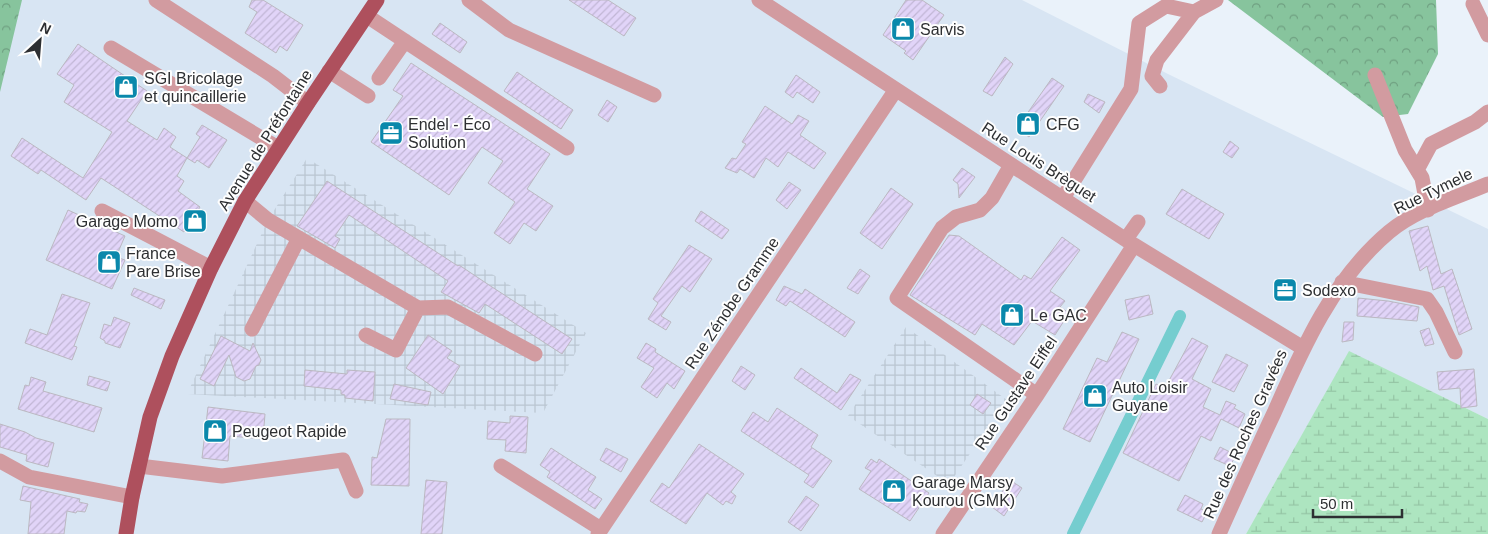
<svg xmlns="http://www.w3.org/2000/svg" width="1488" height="534" font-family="Helvetica,sans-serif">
<defs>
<pattern id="industrial-grid" width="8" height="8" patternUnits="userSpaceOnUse" patternTransform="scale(1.25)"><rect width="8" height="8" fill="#d8e5f3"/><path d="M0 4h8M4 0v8" fill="none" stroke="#bac5d1"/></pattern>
<pattern id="forest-crowns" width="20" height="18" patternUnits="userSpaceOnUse" patternTransform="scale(1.25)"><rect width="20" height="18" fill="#87c49d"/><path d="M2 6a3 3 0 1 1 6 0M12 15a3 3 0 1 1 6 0" fill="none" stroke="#6fa081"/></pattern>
<pattern id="wetland-marsh" width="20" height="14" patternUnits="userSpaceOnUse" patternTransform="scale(1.25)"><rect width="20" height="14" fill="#ade5c0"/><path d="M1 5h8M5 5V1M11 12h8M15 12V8" fill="none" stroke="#95c5a5"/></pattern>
<pattern id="building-hatch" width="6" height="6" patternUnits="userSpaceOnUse" patternTransform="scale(1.25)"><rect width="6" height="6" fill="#e1d4f8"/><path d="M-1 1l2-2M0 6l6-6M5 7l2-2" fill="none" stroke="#c1b6d5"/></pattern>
</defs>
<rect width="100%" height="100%" fill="#eaf2fa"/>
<!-- built -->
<path fill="#d8e5f3" d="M0 0H1022L1168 74 1488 229V419L1349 352 1246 534H0Z"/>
<!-- industrial -->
<path fill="url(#industrial-grid)" d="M307 158 586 333 543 413 187 394 268 220Z
M906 327 1007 400 949 484 848 416Z"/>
<!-- forest -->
<path fill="url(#forest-crowns)" d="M0 0H22L0 92Z
M1228 0H1436L1438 54 1408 114 1383 117Z"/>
<!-- wetland -->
<path fill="url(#wetland-marsh)" d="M1349 351 1488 419V534H1246Z"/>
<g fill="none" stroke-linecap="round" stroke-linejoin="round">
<!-- canal -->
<path stroke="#75cdcf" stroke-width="12" d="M1073 534 1180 316"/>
</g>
<!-- building -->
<path fill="url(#building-hatch)" stroke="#bbb8c1" d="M252 0H263L303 25 287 51 280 46 276 53 245 33 257 12 249 7Z
M569 0H608L636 18 624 36Z
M906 0H922L944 15 913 60 904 53 906 51 883 35Z
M440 23 467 42 460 53 432 34Z
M78 44 147 91 127 121 157 140 164 128 176 137 170 147 187 158 177 176 184 181 178 191 200 207 184 232 101 178 86 200 41 170 38 174 11 156 22 138 83 178 112 132 64 102 74 85 57 74Z
M1005 57 1013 64 992 96 983 91Z
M411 63 550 154 527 189 553 206 536 231 524 223 510 244 494 233 515 202 488 183 503 161 482 147 449 195 371 142 403 96 393 90Z
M517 72 573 110 561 129 504 91Z
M796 75 820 92 813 103 797 92 793 98 785 92Z
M1052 78 1064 86 1029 137 1017 128Z
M1088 94 1105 102 1099 113 1084 102Z
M607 100 617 107 608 122 598 115Z
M765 106 792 124 798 115 809 121 800 135 826 153 814 169 788 152 778 167 766 158 754 178 740 169 737 173 725 168 732 158 736 159 746 144 742 142Z
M202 125 227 140 209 168 197 160 195 163 187 158 200 137 196 134Z
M1230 141 1239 148 1232 158 1223 152Z
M962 168 975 177 959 198 958 184 953 180Z
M327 181 458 266 459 265 489 285 572 339 562 354 485 304 479 313 441 292 448 281 349 215 335 236 340 239 335 248 297 226Z
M789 182 801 190 787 209 776 200Z
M891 188 913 204 882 249 860 233Z
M1182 189 1224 214 1209 239 1166 214Z
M68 210 125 236 116 257 125 260 112 289 46 260Z
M701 211 729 230 722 239 695 221Z
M1428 226 1441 274 1452 269 1472 329 1459 335 1444 286 1433 290 1427 266 1420 271 1409 231Z
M949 235 959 236 1021 280 1024 275 1031 279 1062 237 1080 250 1050 291 1065 301 1060 307 1069 313 1055 335 1032 321 1014 345 982 324 975 335 910 295Z
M689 245 712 259 690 292 682 286 661 316 671 322 666 330 648 319 658 303 653 299Z
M860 269 870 276 858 294 847 288Z
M784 286 802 294 805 289 855 322 845 337 790 301 786 306 776 300Z
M134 288 165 300 161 309 131 295Z
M62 294 90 303 74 346 77 347 72 360 25 343 30 329 47 335Z
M1149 295 1153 314 1129 320 1125 300Z
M1358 298 1388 301 1419 307 1417 321 1357 316Z
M114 317 130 323 120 348 105 343V341L100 338 104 324 111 326Z
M1344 322H1354L1353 340 1342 342Z
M1429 328 1434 344 1425 346 1420 331Z
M1122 332 1139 339 1090 442 1063 429 1097 358 1107 362Z
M428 335 452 351 447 358 460 366 443 394 406 368Z
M221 336 250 351 253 343 261 360 259 365 256 366 250 379 244 381 236 377 229 355 214 386 200 379Z
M1192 338 1208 346 1192 379 1211 389 1203 407 1220 415 1226 401 1236 405 1234 408 1245 414 1239 428 1221 419 1211 441 1201 436 1179 481 1123 453 1156 384 1165 388Z
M646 343 656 349 655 352 685 371 674 389 667 383 657 398 641 387 654 368 637 358Z
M1226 354 1248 365 1234 392 1212 382Z
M741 366 755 375 745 390 732 381Z
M801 368 837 393 850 374 861 380 841 410 794 378Z
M1474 369 1477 406 1461 408 1460 388 1439 390 1437 372Z
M305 370 347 374V370L375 372 373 401 345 398V395L341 394V390L304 386Z
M89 376 110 382 107 391 87 385Z
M31 377 46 382 43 391 102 408 94 432 18 409 25 385 29 386Z
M394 384 431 392 428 405 390 399Z
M977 394 991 403 983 414 970 405Z
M208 407 265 414 263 439 230 436 228 461 202 458Z
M777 408 818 435 811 447 832 461 813 488 804 482 809 475 741 431 753 412 768 422Z
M510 416 528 417 526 453 505 451 506 440 487 439 488 421 510 423Z
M386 419H410L409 486 371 485 372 457 377 458Z
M0 424 25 432 36 438 54 443 48 467 26 461 27 455 0 447Z
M699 444 744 474 731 492 736 496 732 504 726 501 723 505 707 493 686 524 650 501 662 483 669 488Z
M1220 447 1236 455 1230 466 1214 459Z
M551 448 596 477 588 490 602 499 595 509 547 477 550 472 540 465Z
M606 448 628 459 621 472 600 460Z
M871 459 877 463 879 459 929 493 910 521 859 489 871 471 865 468Z
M426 480 447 482 442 534H421Z
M1010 480 1022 488 1004 516 992 507Z
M23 486 80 499 79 502 88 504 85 512 77 511 76 513 67 511 64 534H28L31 502 20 500Z
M1185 495 1203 504 1201 509 1207 512 1202 522 1177 510Z
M806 496 819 505 801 531 788 522Z"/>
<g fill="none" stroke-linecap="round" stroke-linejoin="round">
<!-- minor -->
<path stroke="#d29ba0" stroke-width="15" d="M156 0 273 76 308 103
M469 0 509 30 654 95
M759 0 1134 245 1303 348
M1473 4 1488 35
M367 16 567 148
M111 48 278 148
M329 71 368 96
M1375 75 1405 150 1422 178 1428 210
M379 78 405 41
M1160 86 1152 76 1157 60 1194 12
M1011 165 992 198 980 210 956 217 942 228 897 298 1037 395
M1417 170 1431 144 1475 122 1488 112
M1063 198 1131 89 1139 23 1166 6 1194 12 1216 0
M245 201 268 220 418 308 396 350 366 335
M102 211 211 268
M1126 239 1138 222
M1342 282 1427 299 1436 312 1455 352
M418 308 448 307 535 354
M252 329 299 238
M0 461 29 477 132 497
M139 466 222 476 343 460 356 491
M501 466 601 529
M598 534 895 91
M943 534 1037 395 1134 245
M1219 534C1237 494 1255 453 1274 413 1303 347 1333 279 1389 232 1417 209 1455 198 1488 184"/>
<!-- major -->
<path stroke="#ae505d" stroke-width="15" d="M126 534 132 497 150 417 172 356 211 268 245 201 308 103 377 0"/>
</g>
<!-- icons -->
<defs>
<symbol id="shop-square" viewBox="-11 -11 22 22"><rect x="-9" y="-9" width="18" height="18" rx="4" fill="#0a88ab" stroke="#fefefe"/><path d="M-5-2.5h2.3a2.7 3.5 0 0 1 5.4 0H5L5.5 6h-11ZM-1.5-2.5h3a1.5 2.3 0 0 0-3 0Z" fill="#fff"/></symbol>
<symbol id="office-square" viewBox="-11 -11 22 22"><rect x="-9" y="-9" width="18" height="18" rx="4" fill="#0a88ab" stroke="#fefefe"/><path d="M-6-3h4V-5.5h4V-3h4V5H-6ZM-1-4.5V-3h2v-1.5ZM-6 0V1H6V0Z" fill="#fff"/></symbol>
</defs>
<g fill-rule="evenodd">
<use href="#shop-square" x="889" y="15" width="28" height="28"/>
<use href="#shop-square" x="112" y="73" width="28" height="28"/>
<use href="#shop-square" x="1014" y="110" width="28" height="28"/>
<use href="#office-square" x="377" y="119" width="28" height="28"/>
<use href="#shop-square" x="181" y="207" width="28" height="28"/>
<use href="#shop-square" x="95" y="248" width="28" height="28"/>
<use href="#office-square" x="1271" y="276" width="28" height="28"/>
<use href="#shop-square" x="998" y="301" width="28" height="28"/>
<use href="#shop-square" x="1081" y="382" width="28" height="28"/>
<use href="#shop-square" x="201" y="417" width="28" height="28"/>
<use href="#shop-square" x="880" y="477" width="28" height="28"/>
</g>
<g text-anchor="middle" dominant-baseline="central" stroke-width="4" stroke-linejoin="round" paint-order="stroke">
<!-- poi labels -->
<g font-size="16" fill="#2d2f32" stroke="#fefefe" text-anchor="start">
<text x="920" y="29">Sarvis</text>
<text x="144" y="78">SGI Bricolage<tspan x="144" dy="18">et quincaillerie</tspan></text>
<text x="408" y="124">Endel - Éco<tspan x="408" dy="18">Solution</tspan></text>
<text x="1046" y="124">CFG</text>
<text x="178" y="221" text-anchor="end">Garage Momo</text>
<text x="126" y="253">France<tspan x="126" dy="18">Pare Brise</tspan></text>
<text x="1302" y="290">Sodexo</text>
<text x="1030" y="315">Le GAC</text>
<text x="1112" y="387">Auto Loisir<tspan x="1112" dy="18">Guyane</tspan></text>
<text x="232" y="431">Peugeot Rapide</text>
<text x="912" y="482">Garage Marsy<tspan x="912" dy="18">Kourou (GMK)</tspan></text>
</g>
<!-- street labels -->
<g font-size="16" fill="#2d2f32" stroke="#fefefe">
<text transform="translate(265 140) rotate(-58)">Avenue de Préfontaine</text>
<text transform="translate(1039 162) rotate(33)">Rue Louis Brèguet</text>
<text transform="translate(1433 191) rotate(-26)">Rue Tymele</text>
<text transform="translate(732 303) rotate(-56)">Rue Zénobe Gramme</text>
<text transform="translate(1016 393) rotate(-56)">Rue Gustave Eiffel</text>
<text transform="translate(1245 434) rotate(-66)">Rue des Roches Gravées</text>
</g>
</g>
<!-- north arrow -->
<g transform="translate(40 40) rotate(26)" stroke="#fefefe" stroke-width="4" paint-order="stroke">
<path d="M0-4L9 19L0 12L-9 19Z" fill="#2d2f32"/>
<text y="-8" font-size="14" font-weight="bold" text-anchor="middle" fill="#2d2f32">N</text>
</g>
<!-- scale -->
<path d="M1313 509v8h89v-8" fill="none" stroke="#2d2f32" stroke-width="2.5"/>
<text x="1320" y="509" font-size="15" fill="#2d2f32" stroke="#fefefe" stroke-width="4" paint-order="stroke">50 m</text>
</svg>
